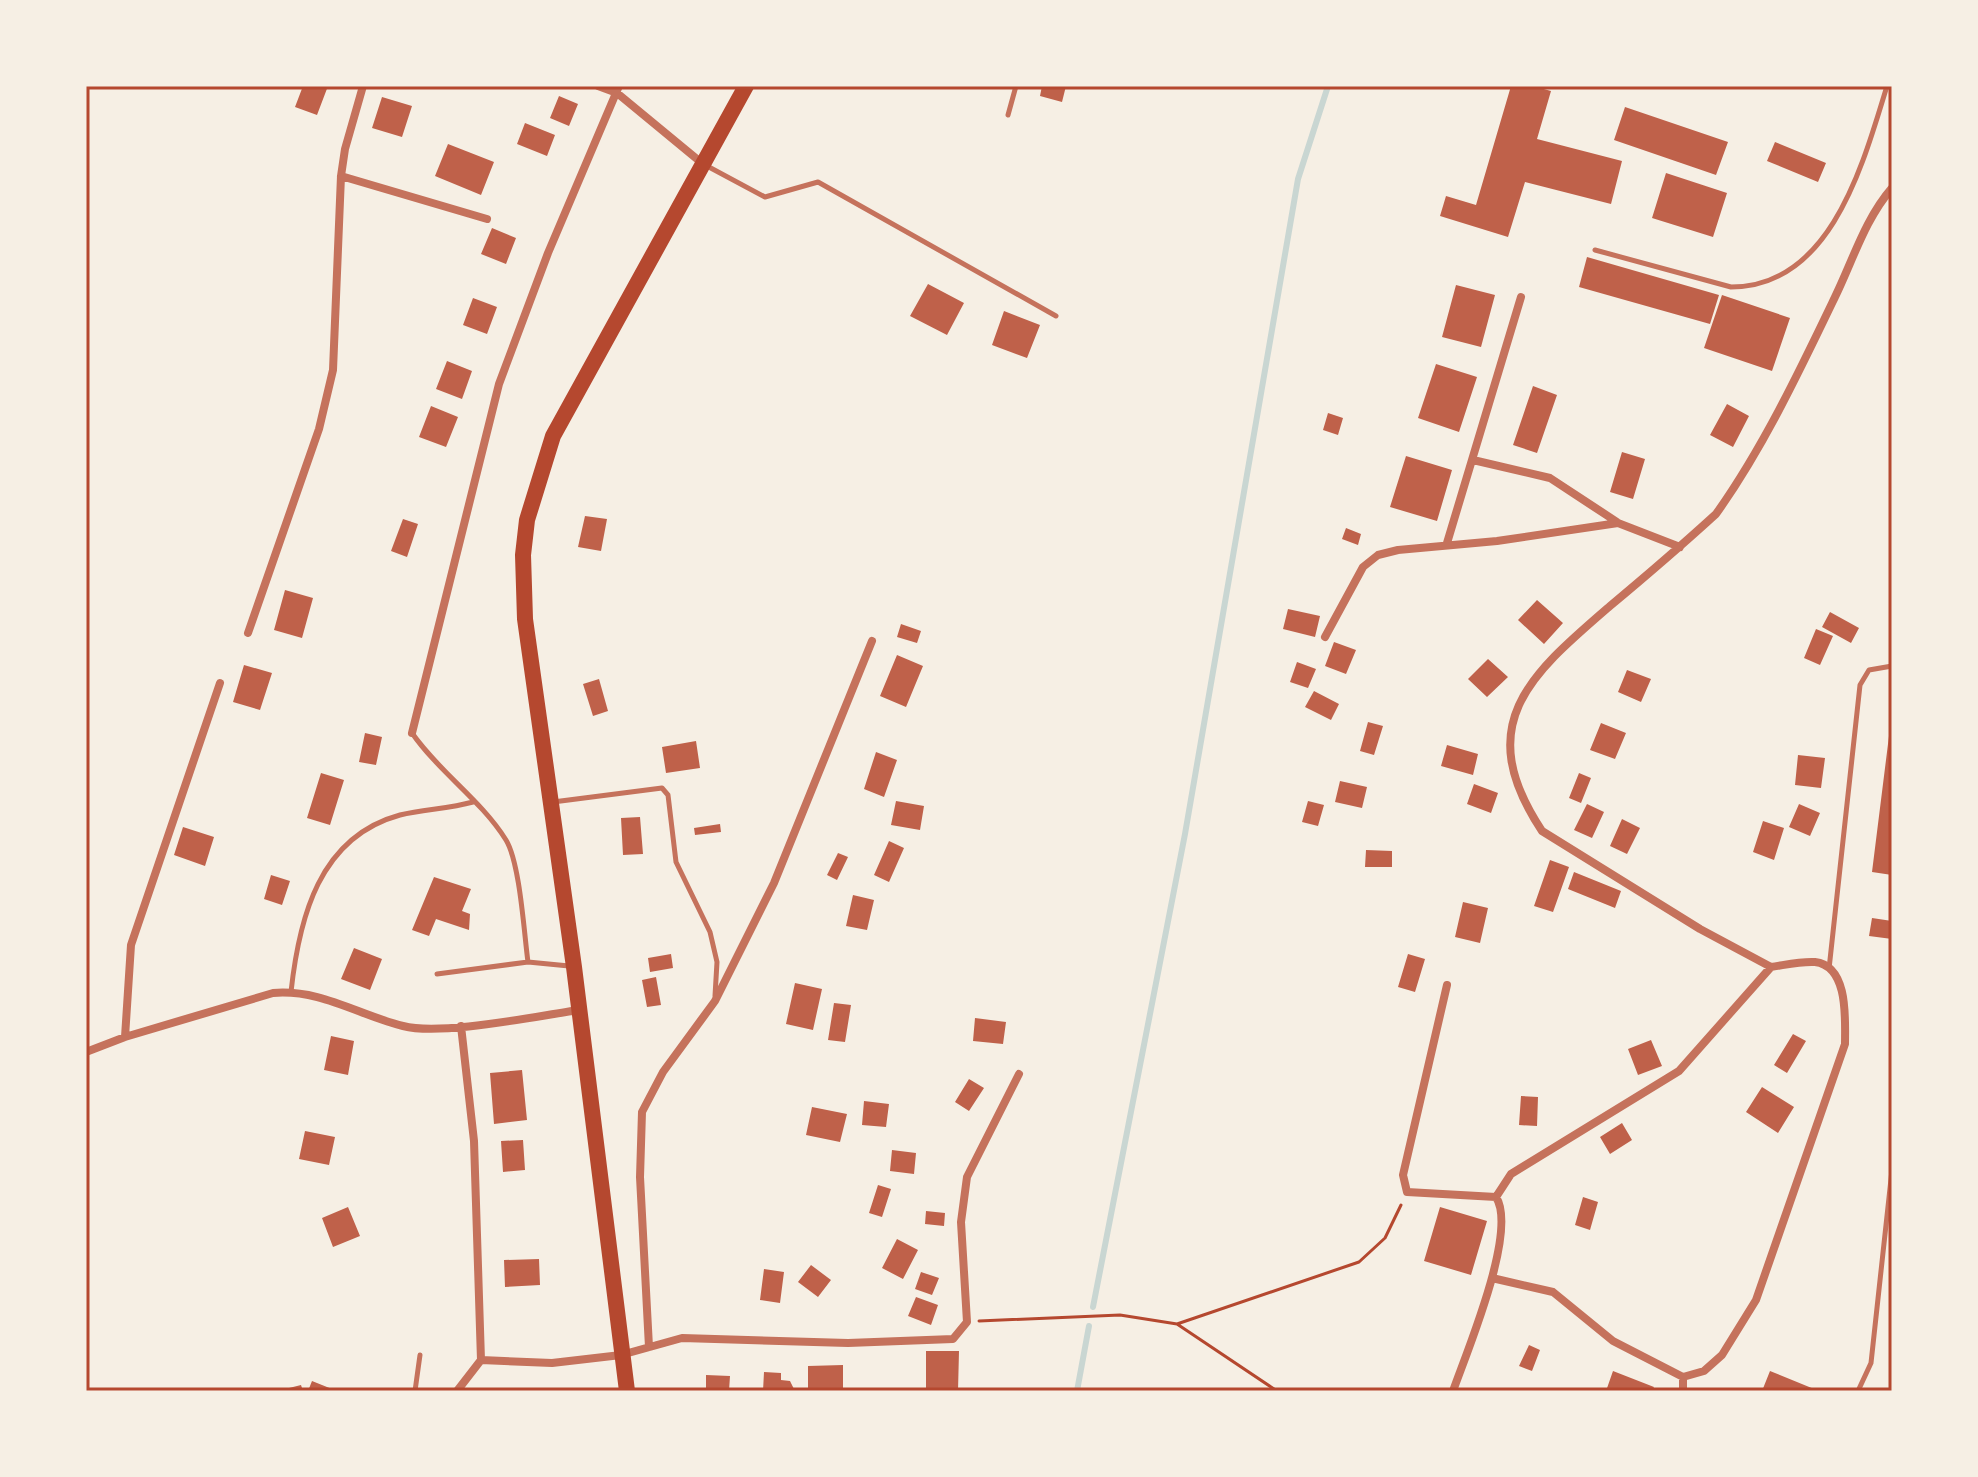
<svg xmlns="http://www.w3.org/2000/svg" width="1978" height="1477" font-family="'Fira Sans',sans-serif">
<rect width="100%" height="100%" fill="#f6efe4"/>
<g fill="none" stroke-linecap="round" stroke-linejoin="round">
<!-- stream -->
<path stroke="#c9d6d2" stroke-width="6" d="M1093 1307 1185 834 1298 179 1328 86
M1077 1391 1089 1326"/>
</g>
<!-- building -->
<path fill="#bf614a" d="M303 86H328L317 115 295 107Z
M1042 86H1066L1062 102 1040 96Z
M1511 86H1533L1551 91 1537 139 1622 161 1611 204 1525 182 1508 237 1440 216 1446 196 1476 205Z
M559 96 578 104 569 126 550 118Z
M382 97 412 106 402 137 372 128Z
M1625 107 1728 142 1716 175 1614 140Z
M525 123 555 135 547 156 517 144Z
M1775 142 1826 163 1818 182 1767 161Z
M448 144 494 162 481 195 435 176Z
M1666 173 1727 193 1713 237 1652 218Z
M492 228 516 238 506 264 481 254Z
M1587 257 1719 295 1710 324 1579 287Z
M928 284 964 303 947 335 910 316Z
M1456 285 1495 295 1481 347 1442 337Z
M1722 295 1790 318 1772 371 1704 348Z
M473 298 497 307 487 334 463 325Z
M1004 311 1040 325 1027 358 992 345Z
M447 361 472 371 462 399 436 389Z
M1436 364 1477 377 1459 432 1418 418Z
M1533 386 1557 395 1537 453 1513 445Z
M1727 404 1749 416 1733 447 1710 435Z
M431 406 458 417 446 447 419 437Z
M1328 413 1343 418 1338 435 1323 430Z
M1622 452 1645 459 1633 499 1610 492Z
M1406 456 1452 470 1437 521 1390 507Z
M585 516 607 519 601 551 578 547Z
M403 519 418 524 407 557 391 551Z
M1346 528 1361 534 1358 545 1342 539Z
M285 590 313 598 302 638 274 630Z
M1537 600 1563 623 1544 644 1518 620Z
M1288 609 1320 616 1315 637 1283 629Z
M1830 612 1859 628 1851 643 1822 627Z
M901 624 921 631 917 643 897 637Z
M1816 629 1833 636 1820 665 1804 658Z
M1334 642 1356 650 1346 674 1325 666Z
M897 655 923 666 906 707 880 696Z
M1488 659 1508 677 1487 697 1468 679Z
M1297 662 1316 669 1308 688 1290 682Z
M244 665 272 673 260 710 233 702Z
M1627 670 1651 679 1641 702 1618 692Z
M599 679 608 711 593 716 583 684Z
M1314 691 1339 704 1331 720 1305 707Z
M1368 722 1383 726 1374 755 1360 751Z
M1601 723 1626 733 1615 759 1590 750Z
M1890 728H1892V875L1872 872Z
M365 733 382 737 376 765 359 762Z
M696 741 700 768 666 773 662 747Z
M1447 745 1478 754 1473 775 1441 766Z
M876 752 897 760 884 797 864 789Z
M1798 755 1825 758 1821 788 1795 785Z
M321 773 344 780 330 825 307 818Z
M1579 773 1591 778 1581 803 1569 798Z
M1340 781 1367 787 1362 808 1335 802Z
M1474 784 1498 793 1491 813 1467 804Z
M896 801 924 806 920 830 891 825Z
M1308 801 1324 805 1318 826 1302 822Z
M1587 804 1604 812 1592 838 1574 830Z
M1799 804 1820 813 1810 836 1789 827Z
M640 817 643 854 623 855 621 818Z
M1622 819 1640 828 1627 854 1610 846Z
M1763 821 1784 828 1774 860 1753 852Z
M720 824 721 832 695 835 694 828Z
M183 827 214 837 205 866 174 855Z
M889 841 904 848 889 882 874 875Z
M1366 850 1392 851V867H1365Z
M838 853 848 857 837 880 827 875Z
M1550 860 1569 867 1553 912 1534 906Z
M1574 872 1621 891 1615 908 1568 889Z
M271 875 290 881 282 905 264 899Z
M434 877 471 889 462 911 470 914 469 930 436 919 429 936 412 930Z
M853 895 874 900 867 930 846 926Z
M1463 902 1488 908 1480 943 1455 937Z
M1872 918 1892 921V939L1869 936Z
M354 948 382 959 370 990 341 979Z
M671 954 673 968 650 972 648 958Z
M1408 954 1425 959 1415 992 1398 987Z
M656 977 661 1005 647 1007 642 980Z
M795 983 822 989 813 1030 786 1024Z
M834 1003 851 1005 845 1042 828 1040Z
M975 1018 1006 1022 1003 1044 973 1041Z
M1793 1034 1806 1041 1787 1073 1774 1065Z
M331 1036 354 1041 348 1075 324 1070Z
M1651 1040 1662 1066 1638 1075 1628 1049Z
M522 1070 527 1120 494 1124 490 1073Z
M969 1079 984 1088 969 1111 955 1102Z
M1762 1087 1794 1107 1778 1133 1746 1112Z
M1521 1096 1538 1097 1537 1126 1519 1125Z
M864 1101 889 1104 886 1127 862 1125Z
M812 1107 847 1114 840 1142 806 1135Z
M1622 1123 1632 1140 1610 1154 1600 1137Z
M305 1131 335 1137 329 1165 299 1159Z
M523 1140 525 1170 503 1172 501 1141Z
M892 1150 916 1153 914 1174 890 1171Z
M878 1185 891 1189 882 1217 869 1213Z
M1583 1197 1598 1202 1590 1230 1575 1225Z
M348 1207 360 1236 333 1247 322 1218Z
M1440 1207 1487 1221 1471 1275 1424 1261Z
M926 1211 945 1213 944 1226 925 1224Z
M897 1239 918 1250 903 1279 882 1268Z
M539 1259 540 1285 505 1287 504 1260Z
M811 1265 831 1280 818 1297 798 1282Z
M764 1269 784 1272 780 1303 760 1300Z
M921 1272 939 1278 932 1295 915 1289Z
M916 1297 938 1305 931 1325 908 1316Z
M1529 1345 1540 1350 1532 1371 1519 1366Z
M926 1351H959L958 1391H926Z
M843 1365V1391H808V1366Z
M1613 1371 1654 1387 1652 1391H1606Z
M1770 1371 1819 1391H1762Z
M764 1372 781 1373V1380L790 1381 795 1391H763Z
M706 1375 730 1376 729 1391H706Z
M312 1381 337 1391H308Z
M301 1385 303 1391H281V1390Z"/>
<g fill="none" stroke-linecap="round" stroke-linejoin="round">
<!-- path -->
<path stroke="#b5482f" stroke-width="3" d="M979 1321 1120 1315 1177 1324 1277 1391
M1177 1324 1359 1262 1385 1238 1401 1205"/>
<!-- service -->
<path stroke="#c5725c" stroke-width="5" d="M1008 115 1016 86
M707 166 765 197 818 182 1056 316
M1595 250 1731 287C1831 287 1863 164 1887 86
M412 733C439 772 481 800 506 840 520 863 524 933 528 962
M553 802 662 788 668 795 676 862 710 932 717 962 715 996
M1829 969 1860 685 1869 670 1892 666
M437 974 528 962 569 966
M291 992C299 918 319 837 400 815 424 809 448 809 473 802
M415 1391 420 1355
M1858 1391 1871 1363 1892 1170"/>
<!-- minor -->
<path stroke="#c5725c" stroke-width="8" d="M598 86 617 93 703 164
M341 176 487 219
M1473 460 1550 478 1617 522
M1447 543 1521 297
M248 633 319 429 333 370 341 176 345 149 363 86
M1325 637 1363 567 1378 555 1398 550 1497 541 1618 523 1680 547
M412 733 499 384 548 253 619 86
M1771 967 1700 929 1542 831C1471 724 1530 675 1610 606 1646 576 1682 545 1716 514 1763 448 1800 370 1835 297 1853 260 1865 219 1892 188
M1447 985 1403 1175 1407 1192 1496 1197 1511 1174 1679 1071 1771 967C1785 965 1801 961 1815 962 1849 966 1845 1020 1845 1044L1756 1300 1722 1355 1704 1371 1683 1377 1613 1341 1553 1292 1492 1278
M461 1026 474 1141 481 1360
M125 1037 131 945 220 683
M86 1052 125 1037 273 993C321 989 358 1015 403 1026 442 1036 536 1016 579 1010
M649 1347 640 1177 642 1112 663 1072 715 1001 774 883 872 641
M457 1391 481 1360 552 1363 621 1355 682 1338 848 1343 953 1339 967 1322 961 1222 967 1177 1019 1074
M1453 1391C1467 1351 1518 1231 1496 1197
M1683 1391V1377"/>
<!-- primary -->
<path stroke="#b5482f" stroke-width="16" d="M627 1391 574 967 525 619 523 555 527 520 553 436 746 86"/>
</g>
<!-- border -->
<rect width="1978" height="1477" fill="none" stroke="#f6efe4" stroke-width="176"/>
<rect x="88" y="88" width="1802" height="1301" fill="none" stroke="#b5482f" stroke-width="3"/>
</svg>
